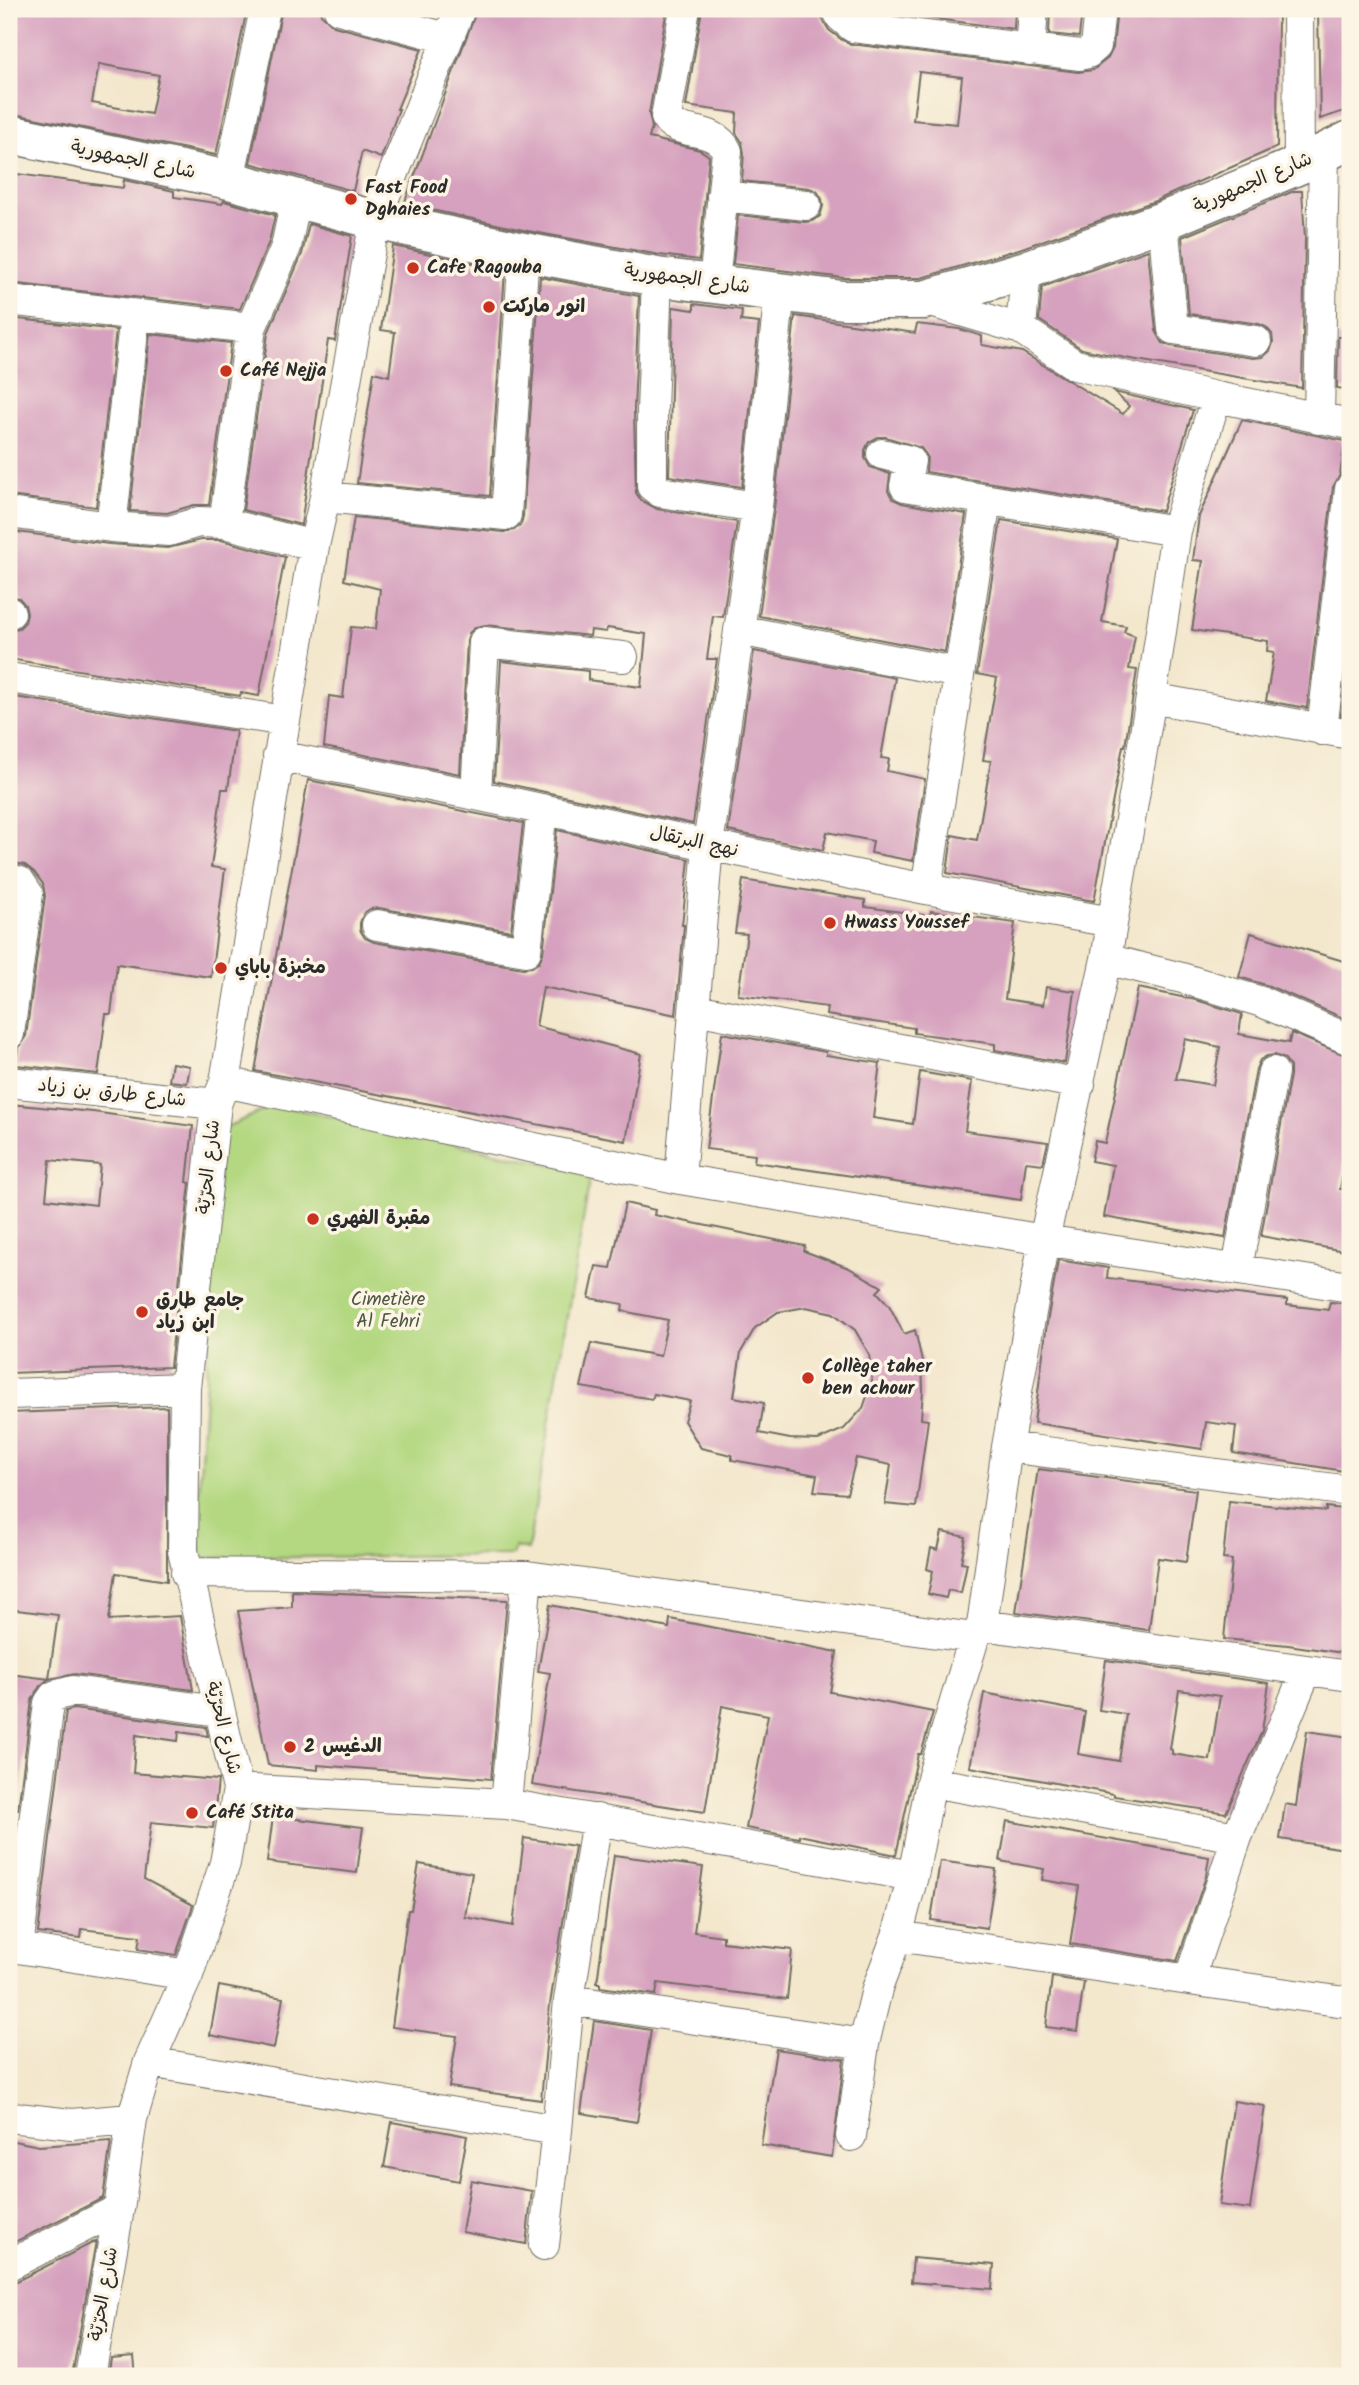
<svg xmlns="http://www.w3.org/2000/svg" width="1359" height="2385" font-family="Kalam,'Playpen Sans Arabic',sans-serif">
<rect width="100%" height="100%" fill="#fcf5e5"/>
<filter id="ink" filterUnits="userSpaceOnUse"><feTurbulence type="fractalNoise" baseFrequency=".0143" numOctaves="2"/><feDisplacementMap in="SourceGraphic" scale="14" xChannelSelector="R" yChannelSelector="G"/><feConvolveMatrix kernelMatrix="1 2 1 2 8 2 1 2 1" color-interpolation-filters="sRGB"/></filter>
<filter id="wash" filterUnits="userSpaceOnUse"><feTurbulence type="fractalNoise" baseFrequency=".00686" numOctaves="4" result="noise"/><feDisplacementMap in="SourceGraphic" scale="28" xChannelSelector="R" yChannelSelector="G"/><feGaussianBlur stdDeviation="1.57" result="paint"/><feColorMatrix in="noise" values="0 0 0 0 0 0 0 0 0 0 0 0 0 0 0 0 0 1.4 0 .05"/><feComposite in="paint" operator="in"/></filter>
<g filter="url(#wash)">
<rect width="100%" height="100%" fill="#f3e7cc"/>
<!-- green -->
<path fill="#b4d881" stroke="#708256" stroke-width="2" d="M276 1105 591 1173 528 1550 515 1547 512 1555 202 1558 197 1526 220 1144 226 1127Z"/>
<g id="blocks">
<!-- building -->
<path fill="#d6a1be" fill-rule="evenodd" d="M9 9H247L216 155 9 113ZM99 64 159 75 151 114 92 103Z
M282 9H321L320 13 334 26 422 49 397 109H399L381 158 362 151 353 191 250 163Z
M477 9H667L649 114 652 127 649 138 700 150 709 156 699 260 660 255 528 231 404 204Z
M702 9H820L821 17 829 30 842 40 851 44 1078 72 1093 70 1108 58 1113 48 1117 9H1278L1277 147 1155 201 1019 249 921 278H844L733 264 738 215 805 222 812 221 820 216 823 206 822 199 817 191 809 188 742 181 744 153 742 142 736 133 737 113 686 106ZM919 72 962 77 957 124 913 120Z
M858 9H1015L1014 29Z
M1050 9H1082L1079 37 1049 34Z
M1318 9H1350V109L1320 119Z
M9 173 123 188 124 180 174 191V197L222 204 224 201 275 215 269 242 240 309 9 283Z
M1294 191H1302L1305 238 1302 388 1125 358 1082 349 1039 320 1042 287 1148 250 1156 331 1163 343 1170 346 1253 358 1263 357 1270 351 1273 343 1272 334 1266 327 1259 324 1189 314 1182 237Z
M309 224 352 236 335 341 328 340 301 525 243 510 268 333 302 254Z
M393 246 505 270 490 496 357 483 374 372 389 376 395 332 381 330Z
M540 277 639 296 634 410 636 493 641 500 657 509 737 522 723 617 713 616 707 659H717L693 824 494 781 501 661 588 671V680L641 687 646 634 607 628 606 632 591 630 590 636 486 625 476 627 469 633 467 641 460 774 324 747 329 696 343 698 351 627 376 629 380 589 344 580 354 517 504 532 514 530 521 524 523 516Z
M694 304 742 310 741 321 759 323 742 487 669 476 673 307 694 310Z
M795 316 915 333 917 324 959 329 982 336V345L1022 352 1123 414 1129 406 1114 392 1193 410 1162 511 926 472 927 456 921 448 886 437H878L869 442 865 450V458L870 467 890 474 888 491 893 499 902 503 966 514 945 652 759 616 774 509Z
M9 318 116 330 96 507 9 496Z
M150 334 231 343 209 505H194L167 513 130 511Z
M1338 337H1350V390L1337 388Z
M1242 420 1345 441 1340 475 1333 487 1307 708 1266 701 1274 652 1267 651 1268 641 1192 630 1203 561 1193 560 1199 516Z
M1001 520 1117 539 1102 622 1126 626 1124 632 1135 636 1129 669 1137 670 1125 746H1123L1094 901 947 873 952 835 977 840 991 761 983 760 997 678 977 674Z
M9 531 109 544 168 548 201 540H221L285 557 259 696 241 693 240 696 9 659V630L19 628 25 622 27 614 25 605 19 598 9 596Z
M1350 642V716L1341 715Z
M754 651 895 678 881 758 889 759 887 771 925 779 913 861 871 853 873 841 827 832 823 850 728 831Z
M15 697 236 731 228 789H222L211 867 225 869 211 977 117 964 111 1014H106L98 1074 16 1065 18 1048 26 1036 45 896 43 884 34 872 25 865 9 862V699L14 700Z
M308 780 523 823 511 931 379 908 370 909 364 913 360 923V930L365 938 374 942 523 968 532 967 539 962 543 953 557 830 689 859 682 925H684L676 1015 543 987 536 1026 641 1054 626 1141 255 1071Z
M743 880 865 900V907L930 916 931 911 1015 923 1005 999 1043 1005 1046 987 1075 991 1065 1063 995 1050V1044L914 1033V1028L826 1015 827 1007 738 995 747 934 735 933Z
M1251 933 1350 963V1021L1269 986 1239 977Z
M1138 988 1196 1000 1242 1014 1239 1034 1289 1043 1291 1033 1350 1057V1134L1340 1189 1350 1191V1252L1261 1236 1290 1075V1067L1285 1059 1275 1055 1267 1056 1260 1060 1256 1069 1225 1238 1104 1217 1113 1165 1091 1161 1095 1141 1105 1143ZM1185 1039 1220 1047 1213 1085 1176 1079Z
M722 1033 826 1052V1055L880 1063 873 1118 913 1124 920 1072 972 1081 965 1131 1048 1142 1043 1164 1026 1162 1021 1200 754 1162 755 1155 706 1149Z
M172 1063 190 1066 187 1083 169 1081Z
M9 1104 93 1112 193 1126 187 1182 190 1183 189 1192 170 1367 9 1373ZM50 1160 100 1165 96 1205 46 1199Z
M625 1203 655 1210 654 1215 805 1246 804 1251 849 1268 882 1287 877 1292 889 1305 904 1334 915 1330 922 1361 923 1391 921 1419 928 1420 916 1507 885 1504 891 1465 856 1458 847 1494 814 1491 817 1475 732 1460V1455L701 1448 684 1421 690 1401 654 1394 652 1399 581 1387 591 1343 660 1356 668 1320 622 1311 623 1304 589 1298 596 1266 611 1268ZM806 1307 833 1313 855 1330 869 1354 872 1382 863 1408 844 1429 818 1440 790 1439 759 1433 764 1403 734 1397 741 1352 755 1328 778 1312Z
M1058 1260 1108 1268 1107 1278 1287 1300V1305L1328 1310 1330 1302 1350 1304V1472L1233 1453 1236 1426 1206 1422 1202 1449 1034 1423 1047 1323Z
M167 1407V1581L116 1573 109 1620 180 1616 193 1690 75 1674 49 1679 40 1686 32 1700 18 1810 9 1809V1674L49 1679 58 1615 9 1609V1413Z
M1038 1469 1196 1490 1186 1562 1158 1558 1149 1630 1016 1612Z
M1229 1501 1326 1511V1507L1350 1510V1654L1288 1645 1224 1639 1232 1560 1223 1559Z
M942 1532 966 1537 961 1562 967 1563 961 1593 948 1590 946 1598 928 1594 933 1571 927 1569 931 1548 938 1550Z
M292 1591 507 1600 491 1779 318 1765V1770L268 1765 238 1611 292 1607Z
M550 1605 669 1628 670 1619 837 1652 830 1692 933 1712 921 1754H918L896 1855 799 1835V1838L746 1828 768 1715 722 1706 705 1812 532 1785 550 1673 538 1671Z
M1106 1660 1269 1683 1262 1731 1226 1813 1114 1796V1794L970 1767 984 1693 1085 1712 1078 1754 1119 1761 1126 1714 1099 1710ZM1179 1690 1220 1696 1210 1760 1172 1754V1750L1170 1749Z
M74 1709 206 1727 208 1736 179 1732 178 1741 136 1735 133 1773 218 1780 213 1828 151 1822 144 1879 193 1905 176 1955 138 1949 140 1936 82 1929 81 1938 38 1933 66 1711Z
M1307 1731 1350 1737V1816L1345 1849 1280 1839 1285 1804 1296 1806Z
M273 1816 363 1827 357 1873 267 1862Z
M1007 1821 1209 1857 1206 1876 1177 1961 1070 1944 1079 1886 1042 1880 1044 1869 1000 1861Z
M524 1838 575 1846 550 2004 541 2100 449 2087 457 2036 392 2027 408 1910H411L419 1864 472 1873 465 1917 513 1926Z
M614 1855 703 1867 694 1932 723 1936V1942L792 1950 787 1999 658 1983 656 1995 600 1987V1983H597Z
M940 1861 996 1869 987 1928 931 1920Z
M1052 1977 1084 1982 1077 2031 1046 2027Z
M219 1986 283 1998 274 2048 210 2035Z
M594 2021 651 2030 637 2122 581 2113Z
M776 2049 844 2059 832 2157 761 2145Z
M1234 2101 1265 2106 1250 2209 1219 2205Z
M392 2122 467 2136 459 2181 384 2167Z
M9 2140 39 2146 111 2141 103 2198 9 2245Z
M471 2180 532 2191 526 2244 462 2232Z
M96 2241 72 2376H9V2282L17 2281Z
M913 2258 994 2265 992 2289 911 2282Z
M134 2356 136 2376H108L111 2358Z"/>
</g>
</g>
<g filter="url(#ink)">
<use href="#blocks" fill-opacity="0" stroke="#716d63" stroke-width="2"/>
<g fill="none" stroke-linecap="round" stroke-linejoin="round">
<defs>
<path id="street" d="M339 9 447 38
M685 9 666 117C675 137 715 124 727 151L714 284
M837 9 841 17 853 27 1080 55 1088 53 1096 46 1100 9
M1298 9 1299 165
M1030 50 1033 9
M229 180 265 9
M722 196 806 205
M296 199 286 247 251 328 224 523 314 546
M1163 221 1173 329 1256 341
M657 277 652 410V486L660 492 757 507
M9 300 251 328
M1021 329 1026 270
M1216 397 1350 424
M1319 419 1324 153
M882 454 910 461 905 486 1176 531
M325 497 506 515 524 252
M9 513 111 527 169 531 199 522 224 523
M111 527 135 315
M9 613H10
M739 630 959 673
M9 678 285 721
M1151 698 1350 734
M1322 730 1350 489
M278 756 476 795 708 845 926 889 1112 922
M476 795 484 642 623 657
M9 879 20 882 28 894 9 1034
M926 889 986 500
M377 925 526 951 542 810
M1106 959 1182 978 1262 1002 1350 1040
M695 1009 1080 1084
M9 1082 216 1104
M225 1082 680 1179 1044 1240 1350 1287
M680 1179 708 845 757 507 780 291
M1237 1269 1273 1072
M9 1394 185 1388
M1007 1447 1350 1491
M186 1573 527 1576 974 1638
M982 1625 1350 1676
M931 1782 1237 1837
M238 1789 506 1804 913 1876 931 1782 974 1638 982 1625 1007 1447 1044 1240 1106 959 1151 698 1176 531 1216 397 1075 365 1021 329 924 300
M506 1804 527 1576
M897 1936 1189 1980 1237 1837 1306 1671
M9 1947 18 1948 49 1703 54 1696 73 1691 218 1711
M18 1948 188 1975
M1189 1980 1345 2002 1350 1999
M569 2000 864 2044
M149 2062 557 2130
M9 2117 71 2124 132 2119
M851 2136 864 2044 877 1989 897 1936 913 1876
M544 2245 557 2130 569 2000 597 1819
M9 2265 119 2209
M90 2376 119 2209 132 2119 149 2062 188 1975 225 1863 238 1789 183 1551 185 1388 216 1104 225 1082 314 546 325 497 375 220 460 9"/>
<path id="secondary" d="M9 134 229 180 375 220 524 252 657 277 843 300H924L1026 270 1163 221 1299 165 1350 140"/>
</defs>
<!-- street casing -->
<use href="#street" stroke="#716d63" stroke-width="32"/>
<!-- secondary casing -->
<use href="#secondary" stroke="#716d63" stroke-width="41"/>
<!-- street -->
<use href="#street" stroke="#fff" stroke-width="30"/>
<!-- secondary -->
<use href="#secondary" stroke="#fff" stroke-width="38"/>
</g>
</g>
<!-- markers -->
<g fill="#c8321e" stroke="#fcf5e5" stroke-width="2.5">
<circle cx="351" cy="199" r="7"/>
<circle cx="413" cy="268" r="7"/>
<circle cx="489" cy="307" r="7"/>
<circle cx="226" cy="371" r="7"/>
<circle cx="830" cy="923" r="7"/>
<circle cx="221" cy="968" r="7"/>
<circle cx="313" cy="1219" r="7"/>
<circle cx="142" cy="1312" r="7"/>
<circle cx="808" cy="1378" r="7"/>
<circle cx="290" cy="1747" r="7"/>
<circle cx="192" cy="1813" r="7"/>
</g>
<g text-anchor="middle" dominant-baseline="central" stroke-width="7" stroke-linejoin="round" paint-order="stroke">
<!-- street labels -->
<g font-size="19" fill="#2b2b2b" stroke="#fcf5e5">
<text transform="translate(133 160) rotate(12)">شارع الجمهورية</text>
<text transform="translate(1253 183) rotate(-23)">شارع الجمهورية</text>
<text transform="translate(687 279) rotate(8)">شارع الجمهورية</text>
<text transform="translate(694 842) rotate(12)">نهج البرتقال</text>
<text transform="translate(112 1093) rotate(6)">شارع طارق بن زياد</text>
<text transform="translate(209 1167) rotate(-84)">شارع الحرّيّة</text>
<text transform="translate(223 1728) rotate(76)">شارع الحرّيّة</text>
<text transform="translate(104 2294) rotate(-80)">شارع الحرّيّة</text>
</g>
<!-- poi labels -->
<g font-size="19" font-weight="bold" fill="#2b2b2b" stroke="#fcf5e5" text-anchor="start">
<text x="365" y="188">Fast Food<tspan x="365" dy="22">Dghaies</tspan></text>
<text x="427" y="268">Cafe Ragouba</text>
<text x="503" y="307">انور ماركت</text>
<text x="240" y="371">Café Nejja</text>
<text x="844" y="923">Hwass Youssef</text>
<text x="235" y="968">مخبزة باباي</text>
<text x="327" y="1219">مقبرة الفهري</text>
<text x="156" y="1301">جامع طارق<tspan x="156" dy="22">ابن زياد</tspan></text>
<text x="822" y="1367">Collège taher<tspan x="822" dy="22">ben achour</tspan></text>
<text x="304" y="1747">الدغيس 2</text>
<text x="206" y="1813">Café Stita</text>
</g>
<!-- park labels -->
<g font-size="19" fill="#4d5640" stroke="#fcf5e5">
<text x="388" y="1300">Cimetière<tspan x="388" dy="22">Al Fehri</tspan></text>
</g>
</g>
<!-- margin -->
<rect width="1359" height="2385" fill="none" stroke="#fcf5e5" stroke-width="35"/>
</svg>
